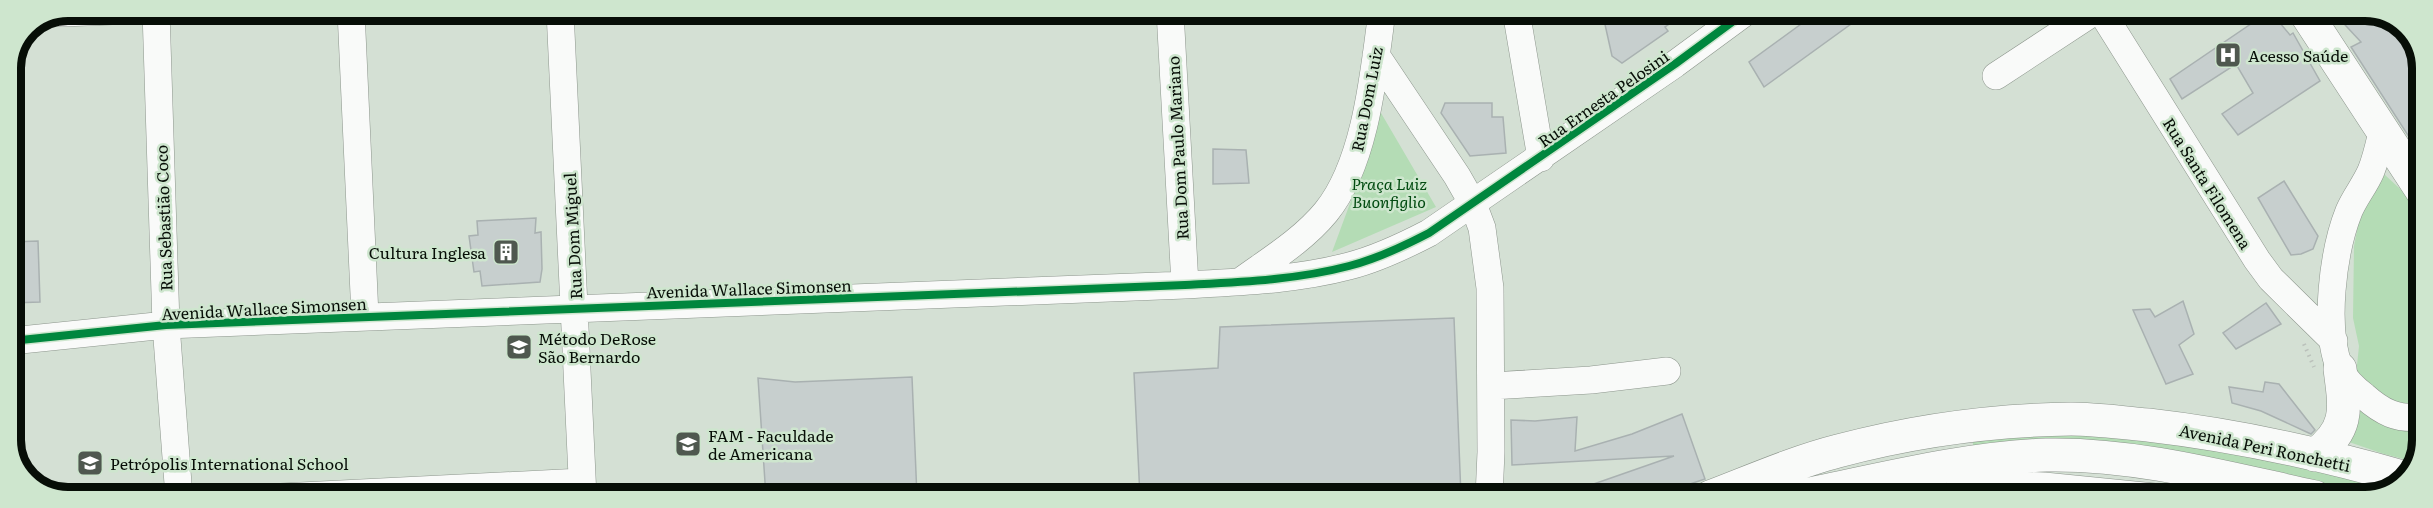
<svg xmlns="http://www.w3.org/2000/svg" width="2433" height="508" font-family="Literata,serif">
<rect width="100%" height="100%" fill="#d4e0d4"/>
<!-- green -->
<path fill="#b4dcb5" d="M1374 101 1436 207 1332 252 1359 179Z
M2385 175 2409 197 2422 218 2421 451 2415 462 2384 454 2349 442 2359 346 2353 318 2354 246 2361 210 2373 177Z
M2027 432 2143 435 2321 472 2388 489 2366 497H2357L2135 450 1973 452V438Z"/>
<!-- building -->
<path fill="#c7cfce" stroke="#a9b1b1" stroke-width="1.5" d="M1602 11H1689L1665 27 1668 31 1622 63 1612 56Z
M1819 11H1869L1764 87 1749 62Z
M2270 11 2290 35 2293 33 2320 81 2238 135 2222 114 2253 93 2236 64 2182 99 2170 79Z
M2333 12H2376L2406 27 2422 60V157L2351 47 2361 42Z
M1445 103H1492V117H1503L1506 153 1470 156 1441 113Z
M1213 149 1246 150 1249 183 1213 184Z
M2284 181 2318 236 2313 249 2301 254 2291 255 2258 198Z
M536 218 535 233 541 232 542 269 540 282 482 286 480 271 474 272 469 236 478 235 477 221Z
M38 241 40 302 11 303V242Z
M2183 301 2194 334 2179 345 2193 374 2166 384 2133 310 2150 309 2155 317Z
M2266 303 2281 324 2236 349 2223 333Z
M1454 318 1461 497H1140L1134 373 1218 368 1220 327Z
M912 377 917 497H766L758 378 795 382Z
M2265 382 2279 384 2315 430 2311 434 2261 411 2232 403 2229 387 2263 392Z
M1682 414 1705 479 1651 497H1566L1565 494 1674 456 1512 465 1511 420 1535 421 1577 417 1575 451 1632 434Z"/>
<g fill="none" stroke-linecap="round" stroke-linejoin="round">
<defs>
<path id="minor" d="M156 11 166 325 179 497
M351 11 365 316
M560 11 583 497
M1170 11 1185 285
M1516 11 1541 158
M2101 11 2257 260 2271 279 2334 341
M62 13 112 11
M1376 55 1457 176 1473 204 1482 228 1490 288 1491 452 1489 497
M1996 76 2095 11
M2382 132C2379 145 2376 159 2371 171 2365 185 2355 197 2349 211 2333 251 2323 328 2340 369 2345 380 2355 389 2364 396 2382 412 2397 420 2422 417
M1241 281C1270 260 1303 240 1326 212 1366 163 1374 72 1382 11
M11 341 166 325 1185 285C1240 282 1296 280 1349 266 1377 259 1404 246 1429 233L1675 64 1747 11
M1491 386 1591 380 1667 371
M1956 492 2012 485 2044 486 2154 497
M281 497 582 482"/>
<path id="major" d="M2305 12 2422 191
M2315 455C2350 429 2345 408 2340 369
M1710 497C1752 481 1795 462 1838 451 1913 431 1994 420 2071 419 2097 419 2123 423 2148 425 2235 435 2322 454 2406 478
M1795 497C1876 481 1963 458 2046 455 2136 453 2227 478 2315 497"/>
</defs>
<!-- minor casing -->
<use href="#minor" stroke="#8c958c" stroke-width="28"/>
<!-- major casing -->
<use href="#major" stroke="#8c958c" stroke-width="34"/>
<!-- path -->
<path stroke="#bbc1bb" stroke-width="4" stroke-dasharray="1.5 4.5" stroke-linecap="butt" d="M2304 344 2314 367"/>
<!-- minor -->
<use href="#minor" stroke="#f9faf9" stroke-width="27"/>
<!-- major -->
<use href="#major" stroke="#f9faf9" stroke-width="33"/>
<defs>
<path id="cycleway" d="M11 341 166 325 1185 285C1240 282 1296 280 1349 266 1377 259 1404 246 1429 233L1675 64 1747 11"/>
</defs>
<!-- cycleway casing -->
<use href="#cycleway" stroke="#cee6ce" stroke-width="11"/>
<!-- cycleway -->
<use href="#cycleway" stroke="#00873e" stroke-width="8"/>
</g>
<!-- icons -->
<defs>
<symbol id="hospital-square" viewBox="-11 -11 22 22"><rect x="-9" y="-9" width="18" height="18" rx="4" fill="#4f584f" stroke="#cee6ce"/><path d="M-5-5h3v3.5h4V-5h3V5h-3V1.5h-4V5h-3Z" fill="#fff"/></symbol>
<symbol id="building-square" viewBox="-11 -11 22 22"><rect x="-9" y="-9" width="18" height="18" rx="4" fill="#4f584f" stroke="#cee6ce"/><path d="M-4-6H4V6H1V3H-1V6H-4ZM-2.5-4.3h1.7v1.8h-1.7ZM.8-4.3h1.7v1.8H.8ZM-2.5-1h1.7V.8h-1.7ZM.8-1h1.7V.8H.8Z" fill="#fff"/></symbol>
<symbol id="university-square" viewBox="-11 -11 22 22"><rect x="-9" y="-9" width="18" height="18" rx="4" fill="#4f584f" stroke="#cee6ce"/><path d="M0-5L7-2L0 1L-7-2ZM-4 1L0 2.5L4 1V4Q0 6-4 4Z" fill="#fff"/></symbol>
<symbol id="school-square" viewBox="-11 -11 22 22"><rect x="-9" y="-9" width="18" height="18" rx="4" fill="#4f584f" stroke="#cee6ce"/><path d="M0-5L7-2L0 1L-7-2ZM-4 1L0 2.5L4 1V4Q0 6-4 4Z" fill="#fff"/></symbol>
</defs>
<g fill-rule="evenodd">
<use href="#hospital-square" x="2213" y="40" width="30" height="30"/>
<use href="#building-square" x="491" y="237" width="30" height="30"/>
<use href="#university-square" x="504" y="332" width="30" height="30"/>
<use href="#university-square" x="673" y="429" width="30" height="30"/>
<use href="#school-square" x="75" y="448" width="30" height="30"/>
</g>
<g text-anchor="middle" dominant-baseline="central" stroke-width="5" stroke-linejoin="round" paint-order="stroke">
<!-- poi labels -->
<g font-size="16" fill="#070e07" stroke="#cee6ce" text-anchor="start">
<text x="2248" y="55">Acesso Saúde</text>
<text x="486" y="252" text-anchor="end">Cultura Inglesa</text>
<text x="538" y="338">Método DeRose<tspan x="538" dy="18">São Bernardo</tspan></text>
<text x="708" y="435">FAM - Faculdade<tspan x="708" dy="18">de Americana</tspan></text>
<text x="110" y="463">Petrópolis International School</text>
</g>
<!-- street labels -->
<g font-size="16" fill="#070e07" stroke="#cee6ce">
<text transform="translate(1603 98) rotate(-35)">Rua Ernesta Pelosini</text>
<text transform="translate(1366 99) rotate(-79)">Rua Dom Luiz</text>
<text transform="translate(1177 148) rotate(-93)">Rua Dom Paulo Mariano</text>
<text transform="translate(2208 183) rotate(58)">Rua Santa Filomena</text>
<text transform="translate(163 218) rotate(-92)">Rua Sebastião Coco</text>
<text transform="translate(572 236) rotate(-93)">Rua Dom Miguel</text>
<text transform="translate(749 288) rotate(-2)">Avenida Wallace Simonsen</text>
<text transform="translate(264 308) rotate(-3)">Avenida Wallace Simonsen</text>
<text transform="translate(2265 447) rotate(12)">Avenida Peri Ronchetti</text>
</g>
<!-- park labels -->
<g font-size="16" font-style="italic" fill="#024b11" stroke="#cee6ce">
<text x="1389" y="183">Praça Luiz<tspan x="1389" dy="18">Buonfiglio</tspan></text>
</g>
</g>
<!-- crop -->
<path d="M0 0H2433V508H0ZM68 21H2365A47 47 0 0 1 2412 68V440A47 47 0 0 1 2365 487H68A47 47 0 0 1 21 440V68A47 47 0 0 1 68 21Z" fill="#cee6ce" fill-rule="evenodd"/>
<path fill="none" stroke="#070e07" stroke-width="8" d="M68 21H2365A47 47 0 0 1 2412 68V440A47 47 0 0 1 2365 487H68A47 47 0 0 1 21 440V68A47 47 0 0 1 68 21Z"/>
</svg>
